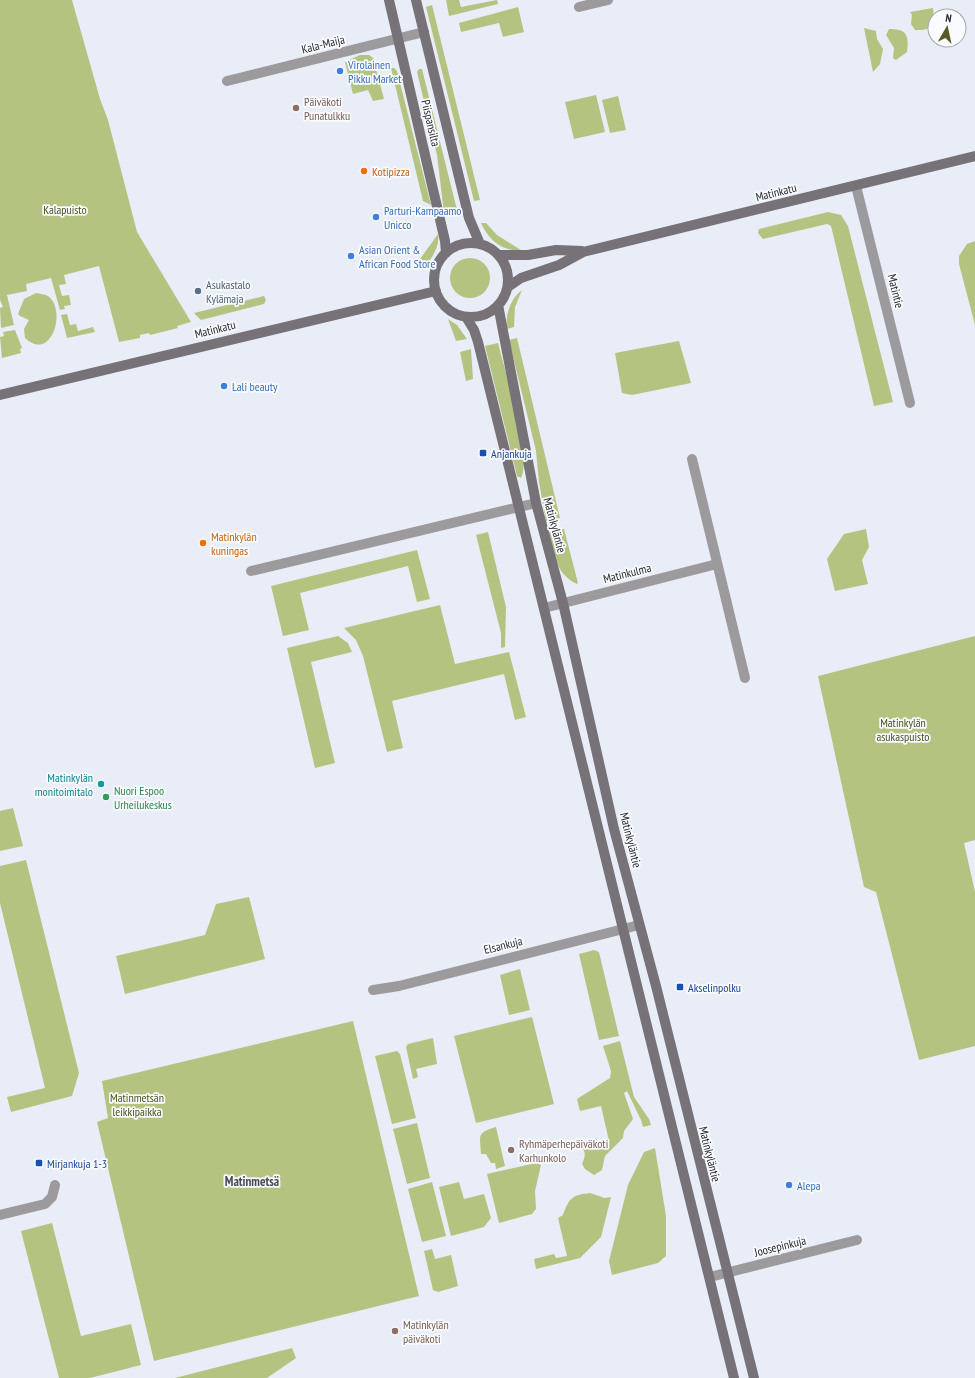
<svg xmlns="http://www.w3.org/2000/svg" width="975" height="1378" font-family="'PT Sans Narrow',sans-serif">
<rect width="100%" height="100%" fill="#e9edf7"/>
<!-- green -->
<path fill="#b5c381" d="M0 0H72L100 99 108 120 137 232 191 322 177 326 178 328 150 335 149 333 140 335V338L119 342 99 266 64 275 66 284 59 285 62 296 69 295 71 305 64 306 65 309 60 310 51 278 26 284 27 291 7 295 14 325 1 328 0 308 3 307 0 300Z
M446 0H459L461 7 497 0 498 4 449 16Z
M432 5 480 200 474 201 426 7Z
M518 7 524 32 503 37 499 23 461 32 459 23Z
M933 8 935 27 922 30H915L911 24 912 15 910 12Z
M864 28 876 31 877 39 883 49 880 64 873 72Z
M889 29C908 29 909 36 907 52L896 60 893 58 894 48 886 35Z
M360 55H369L373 58 384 99 373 101 368 90 353 94 345 62Z
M391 68H394L397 71 431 205 423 201Z
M419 69H422L458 214 446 217 443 205 437 155 417 72Z
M596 95 605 132 574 139 565 102Z
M618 96 626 130 610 133 602 100Z
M828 212 841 215 848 226 893 402 874 406 831 226 827 224 763 239 758 233 759 229Z
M481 223H486L497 235 521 250C502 252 488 239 481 223Z
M438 234C440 248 431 259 423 269H421L419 262 420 259Z
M975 241V325L959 264V256L967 244Z
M450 278a20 20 0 1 1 40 0a20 20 0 1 1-40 0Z
M522 290 515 307 514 327 507 329C505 316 510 299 522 290Z
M36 293C40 294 44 294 48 296 67 309 52 363 25 338L24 329 29 320 20 316 18 314 24 299Z
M264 296 266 300 264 304 201 320 194 313Z
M67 314 70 325 76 324 78 331 93 327 95 332 67 338 61 315Z
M448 319 457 325 467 339 456 341Z
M15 330 22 348 20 349 21 353 2 358 0 337 4 336 3 332Z
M517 338 560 518 546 521 539 482 536 451 509 340Z
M679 341 691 383 632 395 622 393 615 353Z
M498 343C504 367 532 459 521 478L517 476 485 346Z
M471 349 473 379 466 381 460 352Z
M564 529 578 583 577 584C555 574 555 554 549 532Z
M866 529 869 547 862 560 868 584 835 591 827 559 844 534Z
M488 532 506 607 505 647 501 648V633L476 535Z
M417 550 430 599 417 602 408 566 300 593 309 630 283 636 271 586Z
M440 605 455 664 509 652 526 717 515 720 504 674 392 701 403 748 387 752 363 656 356 640 344 628Z
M338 636 348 643 352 652 311 662 335 763 315 768 287 648Z
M975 636V840L964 843 975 892V1046L919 1060 876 892 864 887 818 676Z
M13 808 23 846 0 851V811Z
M26 860 79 1073 72 1096 11 1112 7 1097 45 1088 0 903V866Z
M249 897 265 959 125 994 116 956 205 935 216 904Z
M594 950 599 952 619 1036 599 1040 579 954Z
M520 969 530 1010 509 1015 500 975Z
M532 1017 554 1104 476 1123 454 1036Z
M353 1021 419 1296 154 1361 97 1122 108 1118 102 1081Z
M433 1038 437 1064 416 1069 418 1077 413 1079 406 1047 408 1044Z
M620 1041 634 1097 649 1119 651 1125 643 1127 641 1120 627 1091 624 1093 633 1119 624 1131 623 1138 605 1156 602 1170 594 1175 585 1169 582 1164C584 1159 587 1153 582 1148L574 1149 573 1144 596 1138 598 1143 609 1141 601 1106 580 1111 577 1099 610 1078 611 1071 603 1046Z
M397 1051 400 1054 416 1118 392 1124 375 1056Z
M417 1123 430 1178 407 1184 393 1129Z
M496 1127 505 1166 496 1169 495 1163H491L486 1154H481C480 1135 476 1133 496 1127Z
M655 1148 666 1216V1256L658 1263 612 1275 609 1261 628 1185 644 1152Z
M536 1163 541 1165 535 1191 536 1209 532 1214 499 1223 487 1174Z
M432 1182 446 1236 422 1242 408 1189Z
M459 1182 464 1199 484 1194 491 1218 484 1227 451 1236 439 1187Z
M590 1193 605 1198 611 1197 601 1237 580 1258 536 1269 534 1259 554 1254 556 1258 567 1256 558 1218 563 1215C569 1198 572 1195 590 1193Z
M52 1223 81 1336 131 1324 141 1365 90 1378H59L21 1231Z
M432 1249 435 1259 451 1255 458 1286 438 1292 433 1290 424 1251Z
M292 1348 296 1358 267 1378H175Z"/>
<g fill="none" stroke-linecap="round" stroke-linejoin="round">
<!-- street -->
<path stroke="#9d9a9d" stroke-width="10" d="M579 7 608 0
M227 81 424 32
M856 186 910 403
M692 459 745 678
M251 571 536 503
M544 608 717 564
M373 990 399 986 639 925
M0 1215 45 1204 52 1197 55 1185
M710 1277 857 1240"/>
<!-- secondary -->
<path stroke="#767277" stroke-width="10" d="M389 0 445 241 446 253
M416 0 469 218 480 244
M434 280a37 37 0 1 1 74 0a37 37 0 1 1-74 0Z
M499 255H528L556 250 582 251
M508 287 521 278 559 265 583 252 975 156
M498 305 536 503 563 603 614 829 656 986 754 1378
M466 317 474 330 478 342 734 1378
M0 395 436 291"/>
</g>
<!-- markers -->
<g fill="#3f7fe0" stroke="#f9fbff" stroke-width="1.5">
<circle cx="340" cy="71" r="4"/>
<circle cx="376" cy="217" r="4"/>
<circle cx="351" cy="256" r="4"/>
<circle cx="224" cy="386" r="4"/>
<circle cx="789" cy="1185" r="4"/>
</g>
<g fill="#8d6e63" stroke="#f9fbff" stroke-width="1.5">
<circle cx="296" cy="108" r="4"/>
<circle cx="511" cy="1150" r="4"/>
<circle cx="395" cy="1331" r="4"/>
</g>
<g fill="#e8710a" stroke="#f9fbff" stroke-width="1.5">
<circle cx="364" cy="171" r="4"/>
<circle cx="203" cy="543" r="4"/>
</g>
<circle fill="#5c6f8a" stroke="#f9fbff" stroke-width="1.5" cx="198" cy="291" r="4"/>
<g fill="#1a4fb4" stroke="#f9fbff" stroke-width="1.5">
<rect x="479" y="449" width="8" height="8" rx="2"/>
<rect x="676" y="983" width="8" height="8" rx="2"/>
<rect x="35" y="1159" width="8" height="8" rx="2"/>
</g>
<circle fill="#0f9aa8" stroke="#f9fbff" stroke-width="1.5" cx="101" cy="784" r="4"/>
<circle fill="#2e9e5b" stroke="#f9fbff" stroke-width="1.5" cx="106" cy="797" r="4"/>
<g text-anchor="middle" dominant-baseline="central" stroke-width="3.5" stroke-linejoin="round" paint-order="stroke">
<!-- street labels -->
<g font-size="12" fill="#292a2e" stroke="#f9fbff">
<text transform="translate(323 44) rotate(-14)">Kala-Maija</text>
<text transform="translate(431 123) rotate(77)">Piispansilta</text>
<text transform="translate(776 192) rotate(-14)">Matinkatu</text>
<text transform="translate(896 291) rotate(76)">Matintie</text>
<text transform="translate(215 329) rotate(-14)">Matinkatu</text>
<text transform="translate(555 525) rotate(75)">Matinkyläntie</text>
<text transform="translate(627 573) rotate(-14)">Matinkulma</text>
<text transform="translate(631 840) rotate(76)">Matinkyläntie</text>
<text transform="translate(503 945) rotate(-14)">Elsankuja</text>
<text transform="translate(710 1154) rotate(76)">Matinkyläntie</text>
<text transform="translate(780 1246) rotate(-14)">Joosepinkuja</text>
</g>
<!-- shop labels -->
<g font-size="12" fill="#366cbe" stroke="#f9fbff" text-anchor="start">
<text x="348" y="64">Virolainen<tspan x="348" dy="14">Pikku Market</tspan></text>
<text x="384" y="210">Parturi-Kampaamo<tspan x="384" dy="14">Unicco</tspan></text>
<text x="359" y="249">Asian Orient &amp;<tspan x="359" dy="14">African Food Store</tspan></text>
<text x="232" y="386">Lali beauty</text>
<text x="797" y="1185">Alepa</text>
</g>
<!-- education labels -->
<g font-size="12" fill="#785e54" stroke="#f9fbff" text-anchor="start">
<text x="304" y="101">Päiväkoti<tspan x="304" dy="14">Punatulkku</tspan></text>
<text x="519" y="1143">Ryhmäperhepäiväkoti<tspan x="519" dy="14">Karhunkolo</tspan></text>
<text x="403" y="1324">Matinkylän<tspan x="403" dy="14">päiväkoti</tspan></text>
</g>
<!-- food labels -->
<g font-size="12" fill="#c56008" stroke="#f9fbff" text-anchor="start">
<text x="372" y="171">Kotipizza</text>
<text x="211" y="536">Matinkylän<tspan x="211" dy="14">kuningas</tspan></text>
</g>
<!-- park labels -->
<g font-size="12" fill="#49521d" stroke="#f9fbff">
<text x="65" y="209">Kalapuisto</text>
<text x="903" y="722">Matinkylän<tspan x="903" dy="14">asukaspuisto</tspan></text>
<text x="137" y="1097">Matinmetsän<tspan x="137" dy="14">leikkipaikka</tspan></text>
</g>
<!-- service labels -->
<g font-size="12" fill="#4e5e75" stroke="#f9fbff" text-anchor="start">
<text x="206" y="284">Asukastalo<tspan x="206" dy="14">Kylämaja</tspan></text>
</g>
<!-- transit labels -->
<g font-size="12" fill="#164399" stroke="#f9fbff" text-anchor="start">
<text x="491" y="453">Anjankuja</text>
<text x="688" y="987">Akselinpolku</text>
<text x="47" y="1163">Mirjankuja 1-3</text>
</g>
<!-- culture labels -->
<g font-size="12" fill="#0d838f" stroke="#f9fbff" text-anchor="end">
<text x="93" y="777">Matinkylän<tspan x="93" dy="14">monitoimitalo</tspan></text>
</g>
<!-- leisure labels -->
<g font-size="12" fill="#27864d" stroke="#f9fbff" text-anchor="start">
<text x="114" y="790">Nuori Espoo<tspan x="114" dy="14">Urheilukeskus</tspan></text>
</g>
<!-- neighbourhood labels -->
<g font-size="13" font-weight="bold" fill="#484b53" stroke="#f9fbff">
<text x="252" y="1181">Matinmetsä</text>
</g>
</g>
<!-- north arrow -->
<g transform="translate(947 28) rotate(9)"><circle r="19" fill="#f9fbff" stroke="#a6a7ab"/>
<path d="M0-3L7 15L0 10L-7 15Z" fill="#565a27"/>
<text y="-6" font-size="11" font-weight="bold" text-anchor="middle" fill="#292a2e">N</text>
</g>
</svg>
